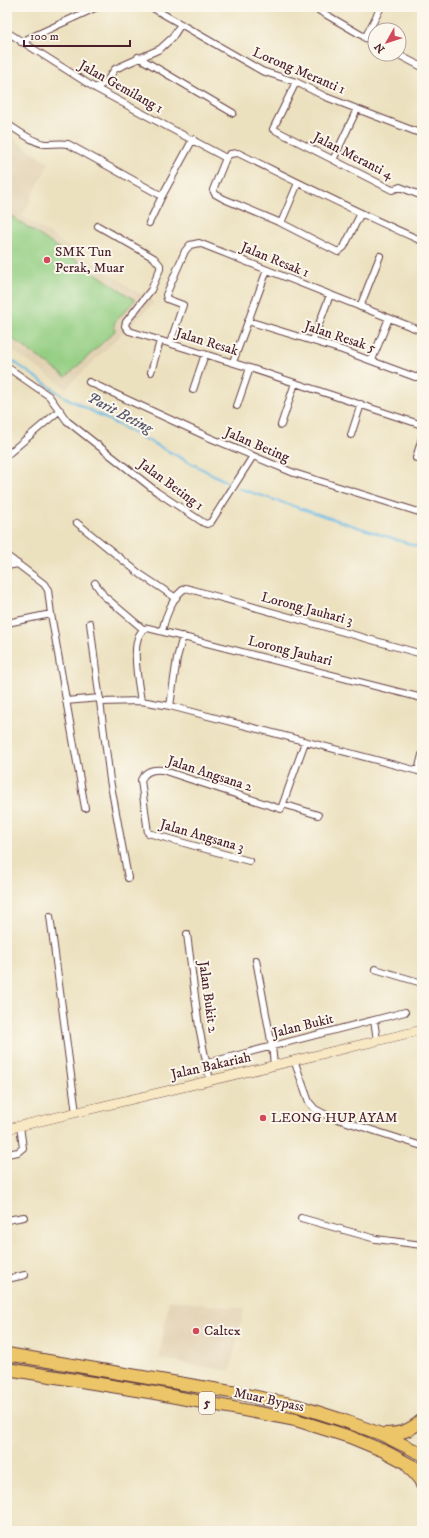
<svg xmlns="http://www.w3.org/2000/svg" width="429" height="1538" font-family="'IM FELL DW Pica',serif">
<rect width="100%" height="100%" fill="#fbf7ec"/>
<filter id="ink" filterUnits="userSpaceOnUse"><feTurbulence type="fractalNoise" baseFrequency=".025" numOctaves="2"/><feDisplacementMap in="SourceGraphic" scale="8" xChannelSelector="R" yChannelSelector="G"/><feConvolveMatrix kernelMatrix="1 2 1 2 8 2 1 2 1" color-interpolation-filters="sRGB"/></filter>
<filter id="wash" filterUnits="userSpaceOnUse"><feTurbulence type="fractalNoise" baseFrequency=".012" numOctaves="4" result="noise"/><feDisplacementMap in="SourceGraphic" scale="16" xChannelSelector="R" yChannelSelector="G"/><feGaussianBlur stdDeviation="0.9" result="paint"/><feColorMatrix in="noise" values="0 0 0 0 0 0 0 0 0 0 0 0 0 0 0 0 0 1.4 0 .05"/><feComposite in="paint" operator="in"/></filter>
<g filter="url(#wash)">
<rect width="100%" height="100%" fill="#ece1bf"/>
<!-- built -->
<path fill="#e2d2b4" d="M7 135 49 163 22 216 154 303 66 388 7 347Z
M169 1300 244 1309 230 1371 159 1359Z"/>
<!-- green -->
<path fill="#93ce82" stroke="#6e7656" d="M7 213 135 300 114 323 115 331 66 377 7 335Z"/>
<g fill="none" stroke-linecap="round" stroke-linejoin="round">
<!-- stream -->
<path stroke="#6abce6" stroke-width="2" d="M7 357 63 396 227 482
M238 488 422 548"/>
</g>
</g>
<g filter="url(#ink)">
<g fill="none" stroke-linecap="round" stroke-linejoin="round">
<defs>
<path id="street" d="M151 7 262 71 296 82 326 97 422 134
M313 7 375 43
M7 32 95 88 226 158
M365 38 381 7
M21 42 97 7
M397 54 422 67
M138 57 233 113
M296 82 273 129 392 190 400 187 422 196
M95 88 106 82 115 69 160 49 172 38 181 24
M7 124C17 130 35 144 46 144 54 144 61 143 68 144L162 196 149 223
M333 160 357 109
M162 196 193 139
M361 213 344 247 338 252 281 223 224 199 215 194 213 190 226 158 230 154 238 153C299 183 360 214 422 241
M281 223 298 183
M98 226 154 258 160 265V269L151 290 126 322 125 326 129 331 250 368 422 425
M360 307 380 256
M248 321 342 350 415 377H418L422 373
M313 340 330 295
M170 343 183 305 167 299 166 295 185 251 190 245 199 243 422 331
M372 360 389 318
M233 362 267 270
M7 367 49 396 67 421 157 492 204 523 207 524 211 522 253 456
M151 372 160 341
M89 382 208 437 294 473 422 513
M193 390 205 354
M237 406 250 368
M281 425 295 383
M351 435 361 404
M7 455 60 410
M416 458 422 438
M77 523 140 574 176 598
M7 556 44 584 48 590 51 614 85 808
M7 566 18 564
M95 583 104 596 143 629
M7 623 51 614
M90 623 110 780 128 878
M162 631C165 618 173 594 186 588L422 654
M66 701 100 698
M141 701C139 687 127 631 148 628L422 698
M101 702 141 701 170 706 422 772
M170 706 177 658 183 636
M418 771 422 755
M283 804 318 815
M249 861 148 833 141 780C145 771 153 769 162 770L281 809 305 742
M50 916 76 1113
M187 934 199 1027 210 1081
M256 960 272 1046 274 1065
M375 969 422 983
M374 1020 377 1040
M294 1060 309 1102 315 1109 328 1116 422 1146
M207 1063 405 1012
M7 1154 18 1152 23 1148 20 1126
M301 1218 376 1239 422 1245
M7 1220 24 1217
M7 1279 25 1275"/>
<path id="secondary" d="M7 1129 422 1030"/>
<path id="highway" d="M7 1354 237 1393 295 1405 342 1420 381 1434 422 1454
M7 1369 155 1393 296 1420 350 1437 384 1451 422 1471
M384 1434C400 1434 410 1431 422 1420
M409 1467 420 1480 422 1485"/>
</defs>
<!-- street casing -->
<use href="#street" stroke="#623c41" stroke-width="8"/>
<!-- secondary casing -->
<use href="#secondary" stroke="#623c41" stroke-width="10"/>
<!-- highway casing -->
<use href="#highway" stroke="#623c41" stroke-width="14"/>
<!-- street -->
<use href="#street" stroke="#fff" stroke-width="6"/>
<!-- secondary -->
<use href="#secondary" stroke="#f8e8c3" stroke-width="9"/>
<!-- highway -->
<use href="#highway" stroke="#edc569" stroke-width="12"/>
</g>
</g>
<!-- markers -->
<g fill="#d1495b" stroke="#fbf7ec" stroke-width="1.5">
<circle cx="47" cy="260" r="4"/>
<circle cx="263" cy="1118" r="4"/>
<circle cx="196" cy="1331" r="4"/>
</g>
<g text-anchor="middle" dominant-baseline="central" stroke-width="4" stroke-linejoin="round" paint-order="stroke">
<!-- shield labels -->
<rect fill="#fbf7ec" stroke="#7f6065" stroke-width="1" x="199" y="1392" width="16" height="22" rx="3"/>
<g font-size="13" font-weight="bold" fill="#4a1f2b">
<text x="207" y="1403">5</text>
</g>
<!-- street labels -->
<g font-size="14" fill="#4a1f2b" stroke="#fbf7ec">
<text transform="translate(299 71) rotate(23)">Lorong Meranti 1</text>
<text transform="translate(121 87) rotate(29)">Jalan Gemilang 1</text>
<text transform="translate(353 156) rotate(27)">Jalan Meranti 4</text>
<text transform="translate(275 260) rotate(22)">Jalan Resak 1</text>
<text transform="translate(340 337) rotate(18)">Jalan Resak 5</text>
<text transform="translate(207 342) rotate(17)">Jalan Resak</text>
<text transform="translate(257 445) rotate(23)">Jalan Beting</text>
<text transform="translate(171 485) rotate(36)">Jalan Beting 1</text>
<text transform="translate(307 609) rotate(15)">Lorong Jauhari 3</text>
<text transform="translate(290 651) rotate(14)">Lorong Jauhari</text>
<text transform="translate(210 774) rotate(18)">Jalan Angsana 2</text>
<text transform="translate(202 836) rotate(16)">Jalan Angsana 3</text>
<text transform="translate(208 997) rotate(82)">Jalan Bukit 2</text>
<text transform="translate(303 1026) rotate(-14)">Jalan Bukit</text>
<text transform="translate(211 1066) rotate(-13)">Jalan Bakariah</text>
<text transform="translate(269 1400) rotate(12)">Muar Bypass</text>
</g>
<!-- poi labels -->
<g font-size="14" fill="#4a1f2b" stroke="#fbf7ec" text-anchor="start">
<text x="55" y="252">SMK Tun<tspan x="55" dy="16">Perak, Muar</tspan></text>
<text x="271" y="1118">LEONG HUP AYAM</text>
<text x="204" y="1331">Caltex</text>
</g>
<!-- water labels -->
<g font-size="15" font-style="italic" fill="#55566c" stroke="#fbf7ec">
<text transform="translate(120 413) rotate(28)">Parit Beting</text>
</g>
</g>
<!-- margin -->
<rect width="429" height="1538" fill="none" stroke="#fbf7ec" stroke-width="24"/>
<!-- north arrow -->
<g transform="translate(387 42) rotate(231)"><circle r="19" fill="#fbf7ec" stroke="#b4a19f"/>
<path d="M0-3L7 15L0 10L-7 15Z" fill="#d1495b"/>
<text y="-6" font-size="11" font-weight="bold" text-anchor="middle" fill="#4a1f2b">N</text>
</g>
<!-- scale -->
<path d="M24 40v6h106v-6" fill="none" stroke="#4a1f2b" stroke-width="2"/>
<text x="30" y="40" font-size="12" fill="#4a1f2b" stroke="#fbf7ec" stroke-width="3" paint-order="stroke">100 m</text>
</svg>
